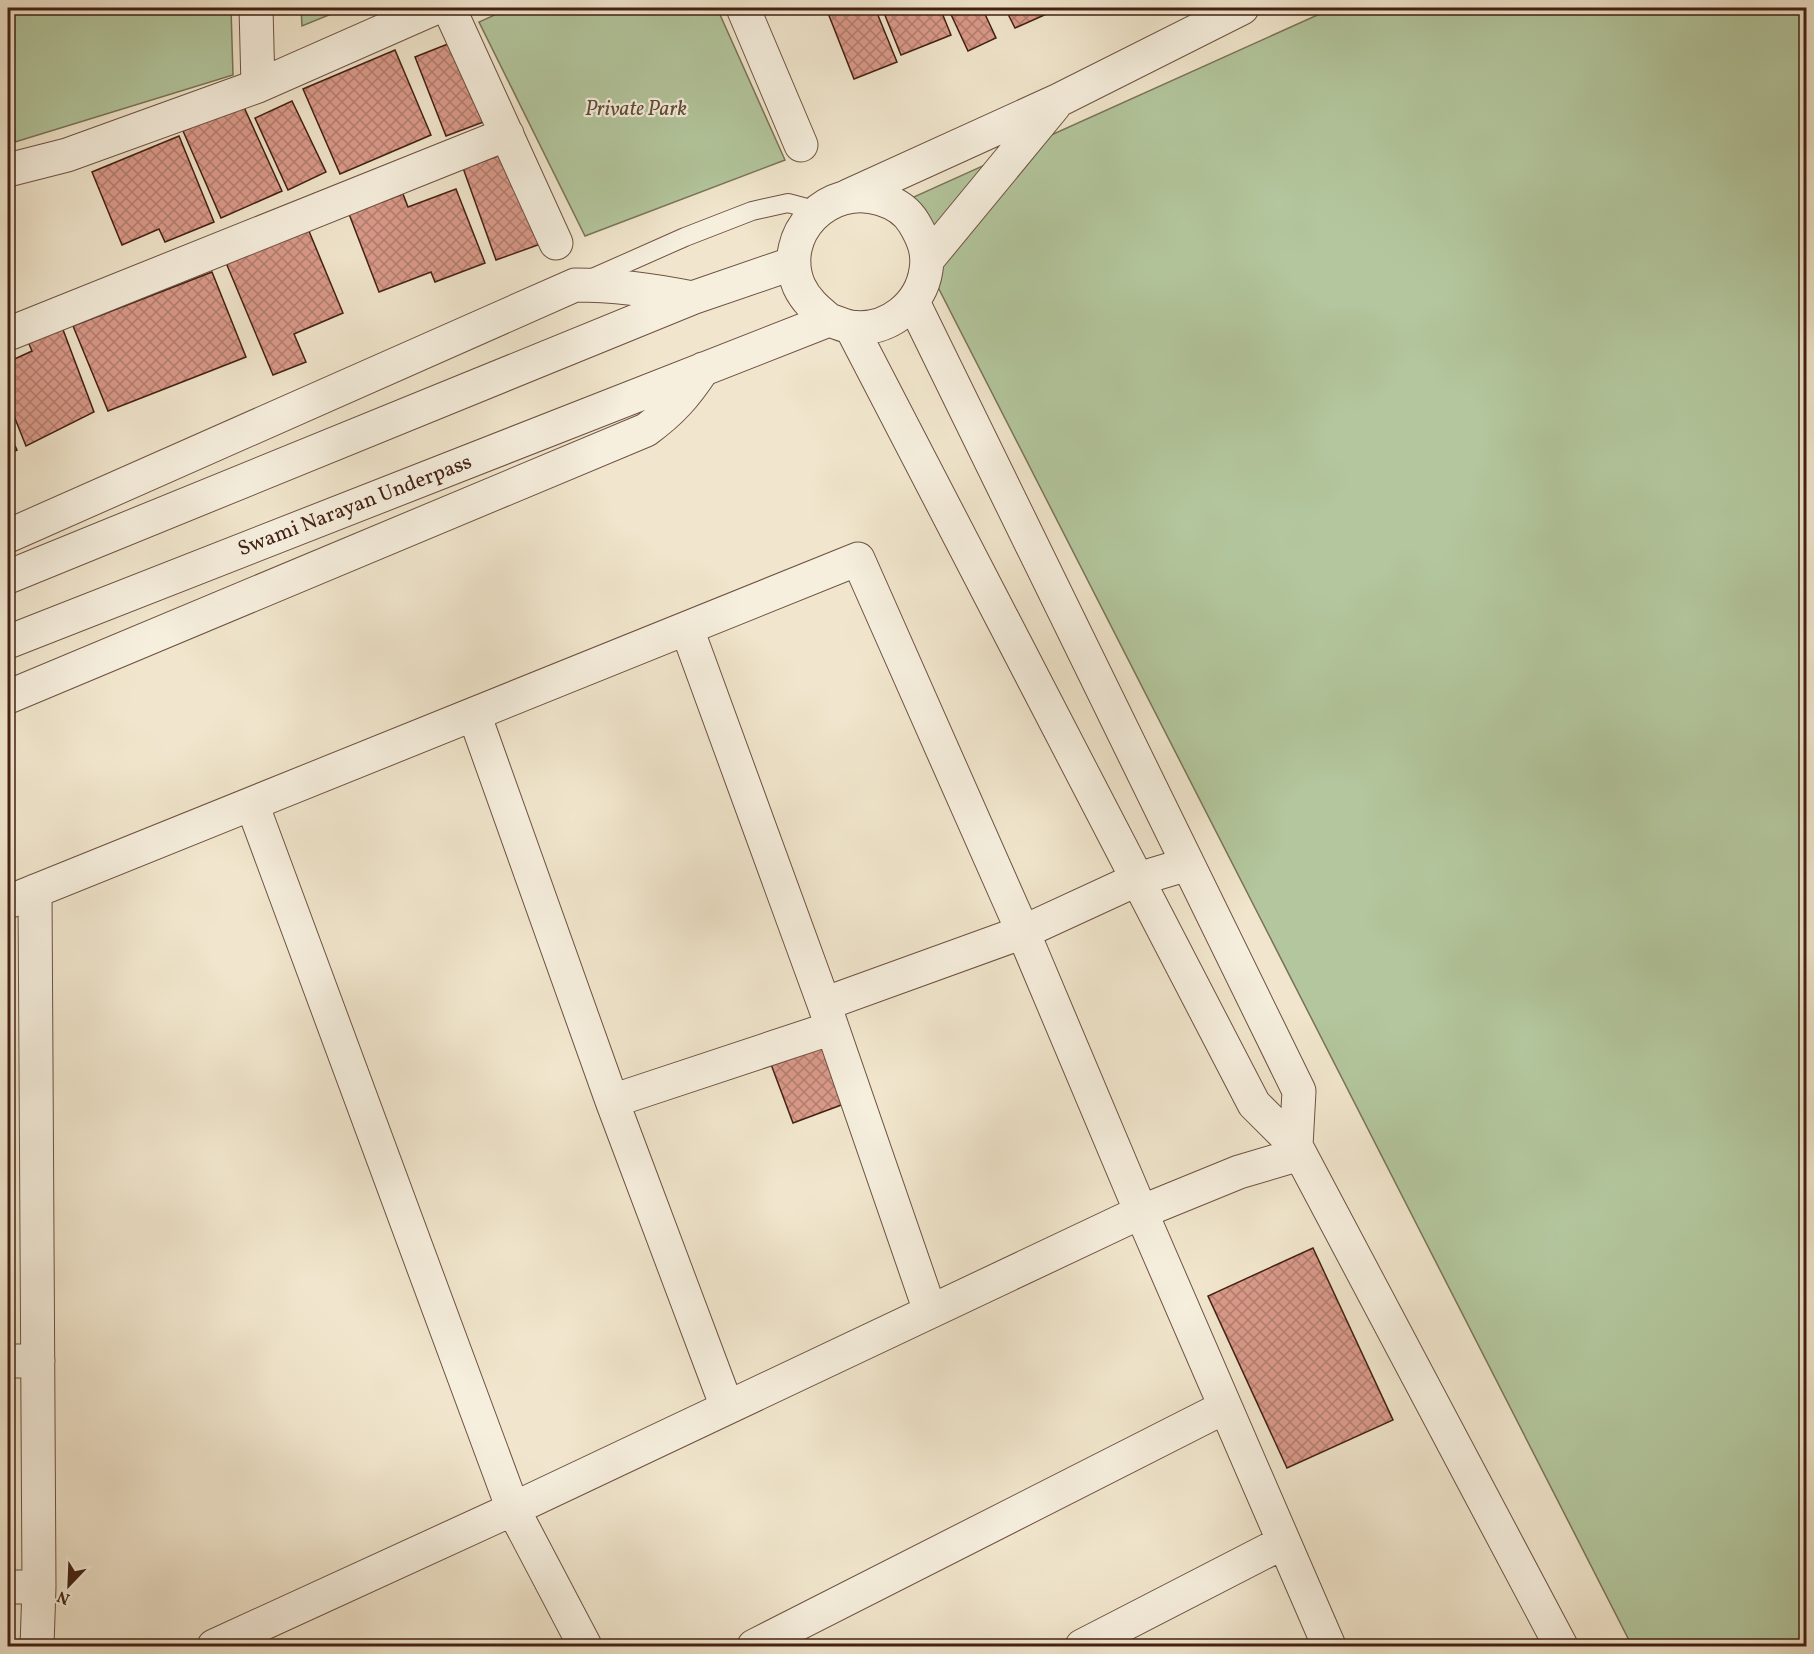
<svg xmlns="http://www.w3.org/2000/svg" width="1814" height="1654" font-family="Vollkorn,serif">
<defs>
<pattern id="building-cross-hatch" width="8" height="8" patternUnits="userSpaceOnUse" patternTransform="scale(1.5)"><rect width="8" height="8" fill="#da9a8a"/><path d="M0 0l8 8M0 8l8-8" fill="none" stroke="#b27d70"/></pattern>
</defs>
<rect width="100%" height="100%" fill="#f1e6cd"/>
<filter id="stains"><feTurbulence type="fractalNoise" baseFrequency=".00333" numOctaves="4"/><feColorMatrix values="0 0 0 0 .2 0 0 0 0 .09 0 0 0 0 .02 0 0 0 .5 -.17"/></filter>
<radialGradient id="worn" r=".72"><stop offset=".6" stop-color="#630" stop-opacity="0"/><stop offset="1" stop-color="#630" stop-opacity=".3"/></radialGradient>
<!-- green -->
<path fill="#b3c69d" stroke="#7b7358" stroke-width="1.5" d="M10 8H231L233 75 15 142Z
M301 8H346L302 26Z
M510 8H717L785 160 585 236 479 22Z
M1333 8H1806V1646H1632L896 205Z"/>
<!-- building -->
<path fill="url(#building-cross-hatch)" stroke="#432013" stroke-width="1.5" d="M826 8H875L897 62 854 79Z
M882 8H940L951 35 901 55Z
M948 8H995L984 12 996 38 968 51Z
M1005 8H1060L1015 28Z
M463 38 494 118 446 136 415 57Z
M395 50 431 135 340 174 303 89Z
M292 101 326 172 288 190 255 118Z
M243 105 282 191 221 218 183 131Z
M179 136 214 222 165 242 159 229 122 245 92 172Z
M513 151 546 242 496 260 463 168Z
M456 189 485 263 435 282 431 272 379 292 349 214 403 194 408 207Z
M306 224 343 313 294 334 306 362 273 375 224 258Z
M212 272 246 357 108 411 73 326Z
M62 327 94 412 26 446 8 401V362L32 351 27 339Z
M8 430 17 450 8 454Z
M820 1041 844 1104 793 1123 769 1059Z
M1313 1248 1393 1420 1287 1468 1208 1296Z"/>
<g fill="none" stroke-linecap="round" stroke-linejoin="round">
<defs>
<path id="lane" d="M588 280 685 237 752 211 788 203 818 211"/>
<path id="street" d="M256 8 258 86
M449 8 556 243
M743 8 801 145
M8 170 67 155 258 86 435 8
M848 196 1059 100 1242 8
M928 259 1054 106
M913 302 1299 1091 1296 1146
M851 327 1254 1104 1296 1146 1561 1646
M8 334 507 134
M8 536 575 285C614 285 653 290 692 298
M8 577 692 298 794 263
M687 629 824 1004 930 1311
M8 642 829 320C836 322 844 326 851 327 888 332 921 305 926 270 929 252 923 238 914 223 907 211 894 203 881 199 829 182 777 234 799 286 806 301 817 310 829 320
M8 697 646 430C672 411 685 396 703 369
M474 714 612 1101 727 1407
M252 804 513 1509 585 1646
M35 891 39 1587 37 1646
M8 902 858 559 1023 932 1141 1212 1329 1646
M824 1004 1023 932 1138 879 1188 864
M612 1101 832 1028
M8 1361H38
M8 1587H39
M214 1646 513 1509 1141 1212 1239 1172 1300 1154
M754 1646 1225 1407
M1082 1646 1284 1542"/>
</defs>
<!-- lane casing -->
<use href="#lane" stroke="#6e5242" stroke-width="20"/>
<!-- street casing -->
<use href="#street" stroke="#6e5242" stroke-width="35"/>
<!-- lane -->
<use href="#lane" stroke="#f6efde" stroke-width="18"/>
<!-- street -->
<use href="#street" stroke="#f6efde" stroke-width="33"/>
</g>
<g text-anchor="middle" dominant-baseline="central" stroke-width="4.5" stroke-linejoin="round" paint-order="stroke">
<!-- park labels -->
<g font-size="21" font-style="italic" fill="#5f4a36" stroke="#f6efde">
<text x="636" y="109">Private Park</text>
</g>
<!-- street labels -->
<g font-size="21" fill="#432013" stroke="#f6efde">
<text transform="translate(355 506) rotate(-21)">Swami Narayan Underpass</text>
</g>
</g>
<!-- margin -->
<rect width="1814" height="1654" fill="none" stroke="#f1e6cd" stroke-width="30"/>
<rect x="9" y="9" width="1796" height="1636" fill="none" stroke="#432013" stroke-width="3"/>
<rect x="15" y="15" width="1784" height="1624" fill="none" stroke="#432013" stroke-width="1.5"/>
<!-- north arrow -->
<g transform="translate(69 1585) rotate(203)" stroke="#f6efde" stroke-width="4.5" paint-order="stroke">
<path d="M0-4.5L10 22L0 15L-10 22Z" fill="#432013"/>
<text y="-9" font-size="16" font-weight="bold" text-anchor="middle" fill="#432013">N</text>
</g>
<rect width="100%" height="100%" filter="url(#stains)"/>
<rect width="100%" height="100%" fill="url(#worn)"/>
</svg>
